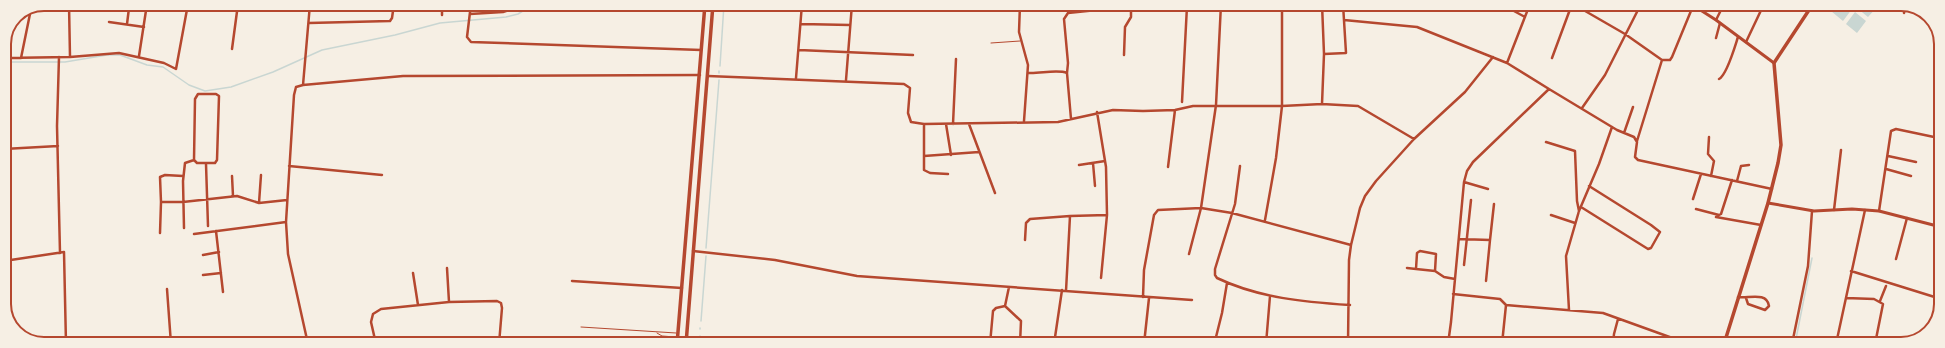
<svg xmlns="http://www.w3.org/2000/svg" width="1945" height="348" font-family="'Titillium Web',sans-serif">
<rect width="100%" height="100%" fill="#f6efe4"/>
<!-- water -->
<path fill="#c9d6d2" d="M1837 4H1847L1852 9 1843 21 1831 11Z
M1852 4H1874L1877 7 1868 17Z
M1855 12 1866 21 1857 33 1846 24Z"/>
<g fill="none" stroke-linecap="round" stroke-linejoin="round">
<!-- stream -->
<path stroke="#c9d6d2" stroke-width="1.5" d="M4 62H65L107 55H120L147 65 163 67 189 85 205 91 231 87 273 72 322 50 395 35 440 23 506 17 518 14 534 4
M720 66 724 4
M719 73V71
M706 248 719 80
M701 321 706 256
M700 329V328
M699 344 700 336
M1795 344 1812 258"/>
<!-- service -->
<path stroke="#b5482f" stroke-width="1" d="M991 43 1020 41
M581 327 676 333
M657 333 662 336 675 337
M1145 337 1175 340"/>
<!-- minor -->
<path stroke="#b5482f" stroke-width="2.5" d="M69 4 70 57
M123 4 128 5 129 8 127 24
M471 4 467 37 471 42 701 50
M1020 4 1019 32 1028 65 1024 121
M1322 4 1324 54
M1501 4 1525 17
M1573 4 1625 34 1662 60H1670L1672 57 1693 6
M1904 13 1905 4
M470 14 503 12 528 4
M442 15V4
M1344 20 1417 27 1507 63 1549 89 1473 162 1467 171 1464 182 1451 322 1448 344H1445
M1716 20 1724 4
M109 22 144 27
M309 23 390 21 392 18 394 4
M801 24 850 25
M1716 38 1720 23
M1746 42 1764 4
M232 49 238 4
M799 50 913 55
M1124 55 1125 27 1131 17V7
M139 56 147 4
M59 57 57 126 60 253
M4 58 70 57 119 53 164 63 176 69 188 4
M21 58 31 9
M1552 58 1572 4
M1507 63 1530 4
M1028 73C1039 74 1057 69 1067 73L1071 119
M1067 73 1068 63 1064 19 1068 13 1126 7 1220 4
M708 76 904 84 910 88 908 113 911 122 924 124 1058 122 1113 110 1143 111 1175 110 1193 106H1282L1322 104 1324 54 1346 53 1343 4
M796 78 802 4
M1719 79C1727 75 1735 46 1738 37
M846 80 852 4
M303 85 310 4
M1549 89 1617 130 1634 137 1637 142 1635 157 1638 160 1772 189
M198 94H216L219 96 217 160 215 163H197L194 160 195 99Z
M1182 102 1187 6
M1322 104 1358 106 1414 139
M1582 108 1605 75 1641 4
M924 124V170L930 173 948 174
M946 124 951 155
M953 124 956 59
M969 124 995 193
M1624 133 1633 107
M1709 137 1708 154 1714 161 1711 176
M1637 141 1662 60
M1546 142 1575 151 1577 201 1579 211
M4 149 58 146
M924 156 979 152
M1888 156 1916 162
M1093 163 1095 186
M206 164 208 226
M1079 165 1105 161
M289 166 382 175
M1240 166 1235 204 1215 269V275L1217 278C1259 298 1304 302 1350 305
M1168 167 1175 110
M1886 169 1911 176
M183 176 165 175 160 177 161 202H183L237 196 259 203 287 200
M232 176 233 196
M1737 181 1741 166 1749 165
M1464 182 1488 189
M1693 199 1701 174
M259 203 261 175
M1581 207 1648 249 1651 248 1660 232 1651 225 1589 186
M1696 209 1719 215 1721 214 1732 180
M1834 210 1841 150
M1879 211 1891 131 1896 129 1934 137 1936 136 1938 123
M1551 215 1575 223
M1716 217 1761 225
M1265 220 1276 158 1282 106V4
M184 228 183 181 185 163 194 160
M216 231 223 292
M160 233 161 202
M194 234 286 222
M1459 239 1490 240 1486 281
M1025 240 1026 223 1030 219 1070 216
M1490 240 1494 204
M1351 245 1360 208 1365 196 1376 181 1414 139 1465 92 1493 57
M693 251 775 260 857 276 1192 300
M1189 254 1201 208 1216 105 1221 4
M203 255 219 252
M1896 259 1907 218
M4 261 64 252 66 344
M1464 265 1471 200
M447 268 449 302
M1407 268 1416 269
M1435 271 1436 254 1420 251 1417 253 1416 269 1435 271 1444 277 1455 279
M1851 271 1941 299
M413 273 418 305
M203 275 221 273
M1101 278 1107 215
M572 281 682 288
M1227 283 1222 313 1216 337 1239 344
M167 289 171 344
M1066 291 1070 216 1107 215 1106 167 1097 112
M1453 294 1500 299 1506 305
M1143 297 1144 270 1154 215 1158 210 1201 208 1232 213 1351 245 1349 260 1348 344
M1738 297C1747 299 1767 291 1769 306L1765 310 1748 304 1746 298
M1846 298 1874 299 1883 304 1875 344
M1880 301 1886 286
M1506 305 1603 313 1689 344
M1005 306 1021 321 1020 344
M1005 306 1009 287
M1569 310 1566 256 1579 211 1599 164 1612 127
M1938 315 1941 309
M1726 338 1754 341
M308 344 288 254 286 222 294 95 296 87 303 85 403 76 700 75
M376 344 371 322 373 314 381 309 449 302 497 301 501 303 502 308 499 344
M990 344 993 311 996 308 1005 306
M1054 344 1062 290
M1144 344 1149 298
M1266 344 1270 296
M1502 344 1506 305
M1613 344 1614 334 1618 319
M1792 344 1808 266 1812 211
M1836 344 1865 210"/>
<!-- tertiary -->
<path stroke="#b5482f" stroke-width="3" d="M1691 4 1716 20 1774 63
M1768 203 1814 211 1852 209 1879 211 1941 227"/>
<!-- secondary -->
<path stroke="#b5482f" stroke-width="3.5" d="M1724 344 1768 203 1778 163 1781 145 1774 63 1813 4"/>
<!-- primary -->
<path stroke="#b5482f" stroke-width="3.5" d="M677 344 705 4
M686 344 713 4"/>
</g>
<!-- crop -->
<path d="M0 0H1945V348H0ZM44 11H1901A33 33 0 0 1 1934 44V304A33 33 0 0 1 1901 337H44A33 33 0 0 1 11 304V44A33 33 0 0 1 44 11Z" fill="#f6efe4" fill-rule="evenodd"/>
<path fill="none" stroke="#b5482f" stroke-width="2" d="M44 11H1901A33 33 0 0 1 1934 44V304A33 33 0 0 1 1901 337H44A33 33 0 0 1 11 304V44A33 33 0 0 1 44 11Z"/>
</svg>
